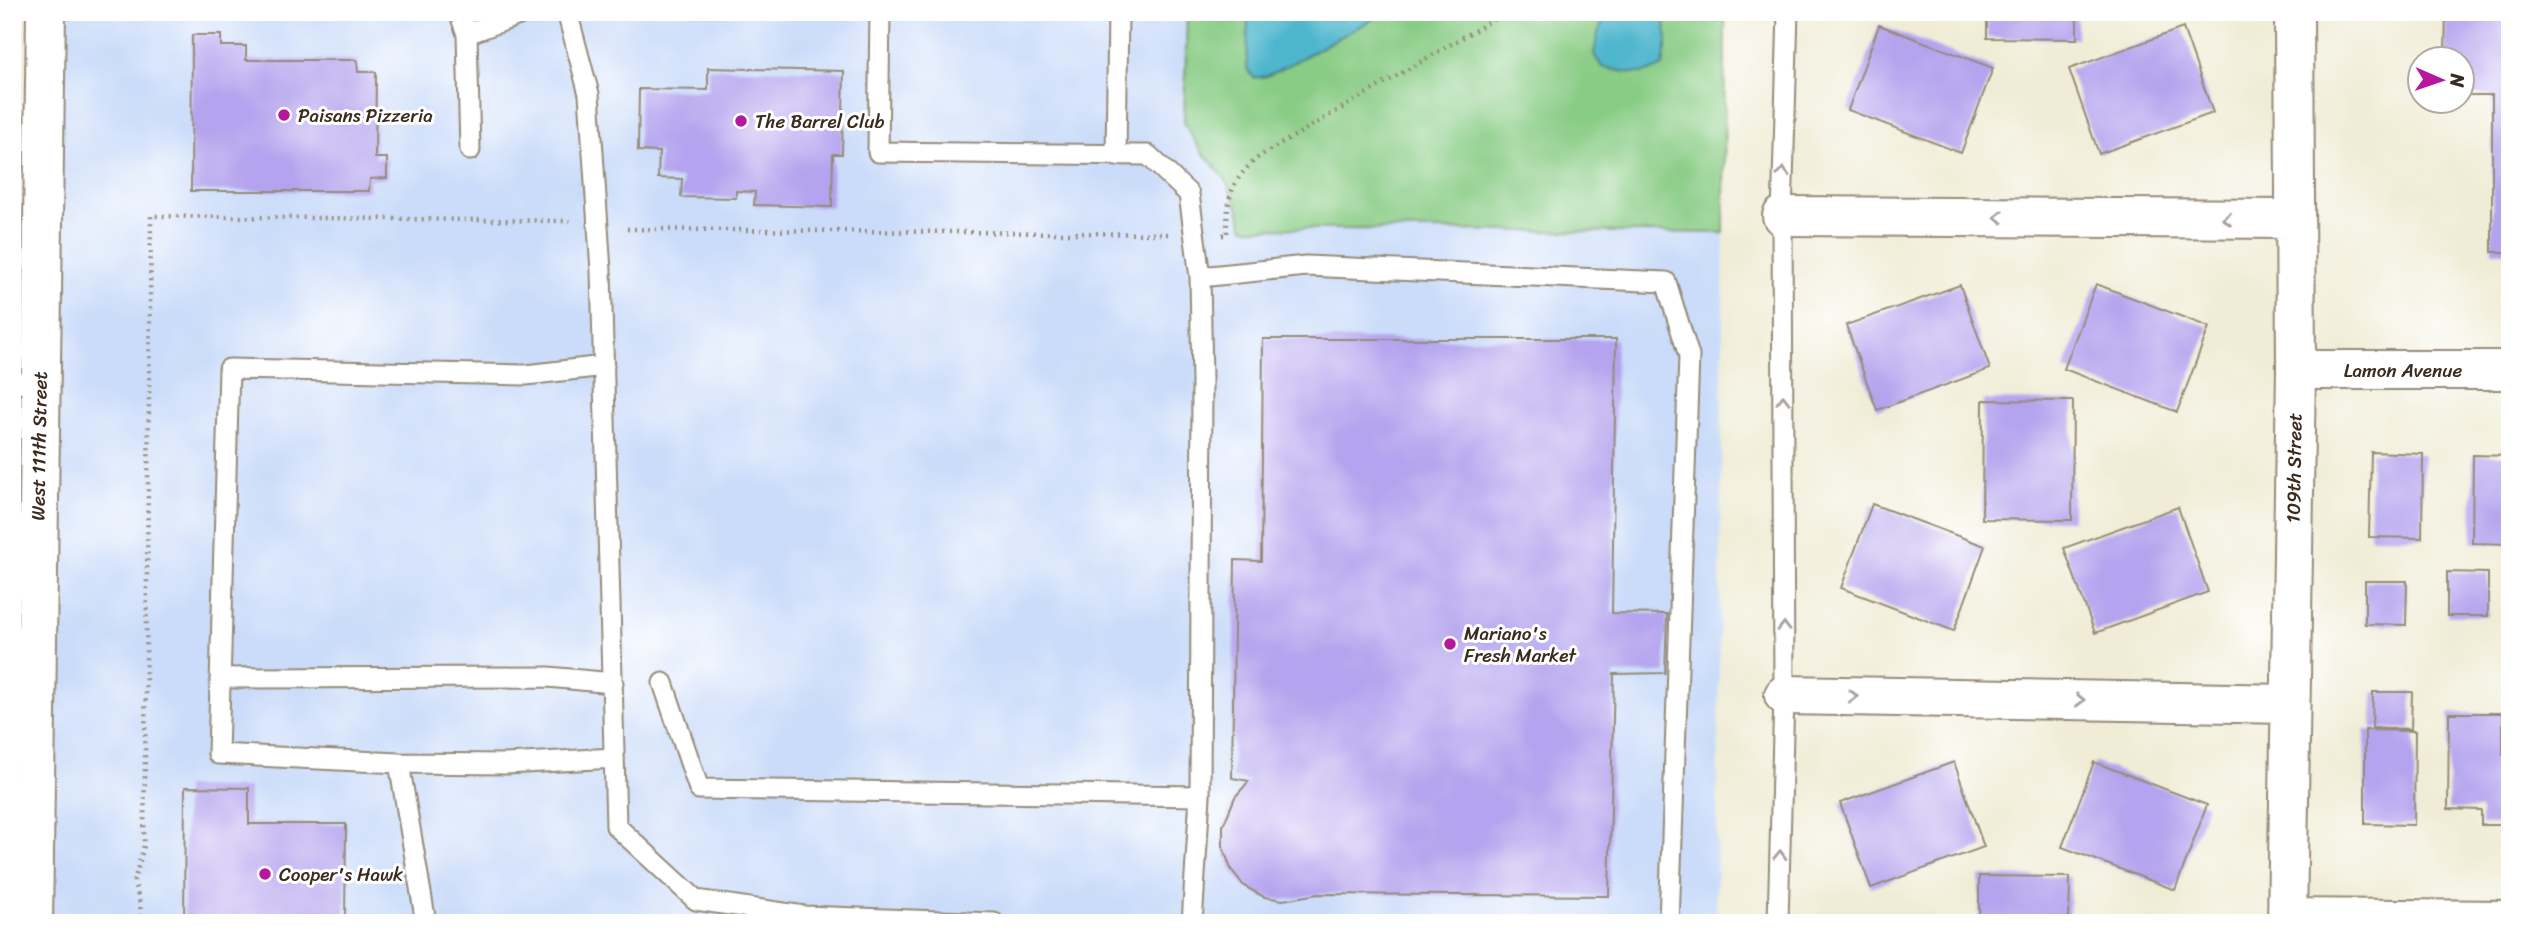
<svg xmlns="http://www.w3.org/2000/svg" width="2522" height="935" font-family="Sriracha,sans-serif">
<rect width="100%" height="100%" fill="#fff"/>
<filter id="ink" filterUnits="userSpaceOnUse"><feTurbulence type="fractalNoise" baseFrequency=".0143" numOctaves="2"/><feDisplacementMap in="SourceGraphic" scale="14" xChannelSelector="R" yChannelSelector="G"/><feConvolveMatrix kernelMatrix="1 2 1 2 8 2 1 2 1" color-interpolation-filters="sRGB"/></filter>
<filter id="wash" filterUnits="userSpaceOnUse"><feTurbulence type="fractalNoise" baseFrequency=".00686" numOctaves="4" result="noise"/><feDisplacementMap in="SourceGraphic" scale="28" xChannelSelector="R" yChannelSelector="G"/><feGaussianBlur stdDeviation="1.57" result="paint"/><feColorMatrix in="noise" values="0 0 0 0 0 0 0 0 0 0 0 0 0 0 0 0 0 1.4 0 .05"/><feComposite in="paint" operator="in"/></filter>
<g filter="url(#wash)">
<rect width="100%" height="100%" fill="#f0ecd5"/>
<!-- built -->
<path fill="#cadcf9" d="M40 12H1187L1184 123 1201 151 1224 177 1239 209 1244 228 1724 234 1716 923H33Z"/>
<!-- green -->
<path fill="#89cc85" stroke="#627b52" stroke-width="2" d="M1187 12H1725L1724 233 1244 228 1239 209 1224 177 1201 151 1184 123Z"/>
<!-- water -->
<path fill="#4eb6cd" stroke="#447076" stroke-width="2" d="M1248 12H1386L1285 67 1267 76 1254 78 1247 68Z
M1607 12H1664L1667 41 1663 66C1642 78 1625 72 1602 67L1594 54 1598 33Z"/>
<g id="blocks">
<!-- building -->
<path fill="#b4a3ee" d="M1987 12H2077V39L1987 38Z
M2446 12H2510V252H2492V95H2462V60H2449V53L2445 54Z
M1879 25 1993 68 1961 153 1848 110Z
M2183 28 2213 113 2099 154 2069 69Z
M192 35H221V46H246V60H357L358 72H376L375 158H387V178L370 179 369 191H191Z
M708 68 844 71 842 154H833L832 207 754 205 755 192 736 191V198L681 197 682 179 658 178 659 152 638 151 639 89 708 90Z
M2096 284 2209 327 2177 412 2064 369Z
M1960 285 1990 369 1877 410 1846 325Z
M1263 339H1616L1612 613 1667 614 1665 673 1614 674 1609 896 1318 894 1283 900 1264 897 1244 886 1231 869 1223 847V826L1235 797 1249 781 1232 778 1235 560 1261 561Z
M1983 400 2073 401 2072 520 1982 519Z
M2371 452 2423 454 2422 538 2369 537Z
M2473 455 2510 456V544L2472 543Z
M1872 504 1985 546 1954 631 1841 588Z
M2178 507 2208 592 2095 633 2064 548Z
M2447 572 2488 573V616H2447Z
M2365 581H2407L2406 625 2365 624Z
M2373 692H2412L2411 729 2372 728Z
M2449 713H2503V755H2510V825H2481V810L2448 809Z
M2365 730 2415 731 2414 825 2365 824Z
M1954 762 1984 847 1871 888 1840 803Z
M2094 762 2207 805 2175 890 2062 847Z
M185 787 249 788V824H346L345 923H184Z
M1979 876 2070 877 2069 923H1979Z"/>
</g>
</g>
<g filter="url(#ink)">
<use href="#blocks" fill-opacity="0" stroke="#968b7a" stroke-width="2"/>
<g fill="none" stroke-linecap="round" stroke-linejoin="round">
<defs>
<path id="lane" d="M459 12 467 34 470 150
M567 12 589 94 601 271 616 826 696 900 804 916 994 923
M880 12 878 152 1148 155 1189 194 1200 277 1202 381 1200 796 1192 923
M467 34 527 12
M1116 156 1118 12
M1200 277 1306 266 1666 282 1689 356 1669 923
M604 366 526 375 229 369 218 754 399 763 506 764 614 758
M12 383H40
M12 641H37
M220 678 548 677 613 683
M663 683 699 789 1200 796
M399 763 426 923
M1778 923 1784 695 1782 216 1788 12"/>
<path id="street" d="M1782 216 2295 219
M2296 370H2510
M1784 695 2290 704
M2287 918 2510 920
M2287 923 2296 370 2294 12"/>
<path id="secondary" d="M33 923 46 12"/>
</defs>
<!-- lane casing -->
<use href="#lane" stroke="#968b7a" stroke-width="23"/>
<!-- street casing -->
<use href="#street" stroke="#968b7a" stroke-width="42"/>
<!-- secondary casing -->
<use href="#secondary" stroke="#968b7a" stroke-width="42"/>
<!-- path -->
<path stroke="#968b7a" stroke-width="4.5" stroke-dasharray="2 5" stroke-linecap="butt" d="M627 229 1168 234
M1222 235H1227C1227 196 1230 181 1260 156L1506 12
M141 923 140 903 134 881 144 846 151 216 570 221"/>
<!-- lane -->
<use href="#lane" stroke="#fff" stroke-width="19"/>
<!-- street -->
<use href="#street" stroke="#fff" stroke-width="38"/>
<!-- secondary -->
<use href="#secondary" stroke="#fff" stroke-width="38"/>
</g>
<!-- one-way arrows -->
<defs><path id="oneway-chevron" d="M-2-3.5L2.5 0L-2 3.5" fill="none" stroke-width="1.6" stroke-linecap="round" stroke-linejoin="round" transform="scale(1.75)"/></defs>
<g stroke="#a79f9a">
<use href="#oneway-chevron" transform="translate(1783 172) rotate(-88)"/>
<use href="#oneway-chevron" transform="translate(1999 217) rotate(-180)"/>
<use href="#oneway-chevron" transform="translate(2227 219) rotate(-180)"/>
<use href="#oneway-chevron" transform="translate(1783 400) rotate(-90)"/>
<use href="#oneway-chevron" transform="translate(1784 627) rotate(-90)"/>
<use href="#oneway-chevron" transform="translate(1853 696) rotate(1)"/>
<use href="#oneway-chevron" transform="translate(2080 700) rotate(1)"/>
<use href="#oneway-chevron" transform="translate(1780 855) rotate(-88)"/>
</g>
</g>
<!-- markers -->
<g fill="#b5179e" stroke="#fff" stroke-width="2.5">
<circle cx="284" cy="115" r="7"/>
<circle cx="741" cy="121" r="7"/>
<circle cx="1450" cy="644" r="7"/>
<circle cx="265" cy="874" r="7"/>
</g>
<g text-anchor="middle" dominant-baseline="central" stroke-width="6" stroke-linejoin="round" paint-order="stroke">
<!-- poi labels -->
<g font-size="19" fill="#3b2a1e" stroke="#fff" text-anchor="start">
<text x="298" y="115">Paisans Pizzeria</text>
<text x="755" y="121">The Barrel Club</text>
<text x="1464" y="633">Mariano's<tspan x="1464" dy="22">Fresh Market</tspan></text>
<text x="279" y="874">Cooper's Hawk</text>
</g>
<!-- street labels -->
<g font-size="19" fill="#3b2a1e" stroke="#fff">
<text x="2403" y="370">Lamon Avenue</text>
<text transform="translate(39 446) rotate(-89)">West 111th Street</text>
<text transform="translate(2294 468) rotate(-89)">109th Street</text>
</g>
</g>
<!-- margin -->
<rect width="2522" height="935" fill="none" stroke="#fff" stroke-width="42"/>
<!-- north arrow -->
<g transform="translate(2441 80) rotate(92)"><circle r="33" fill="#ffffff" stroke="#b1aaa5" stroke-width="2"/>
<path d="M0-5L12 26L0 18L-12 26Z" fill="#b5179e"/>
<text y="-10" font-size="19" font-weight="bold" text-anchor="middle" fill="#3b2a1e">N</text>
</g>
</svg>
